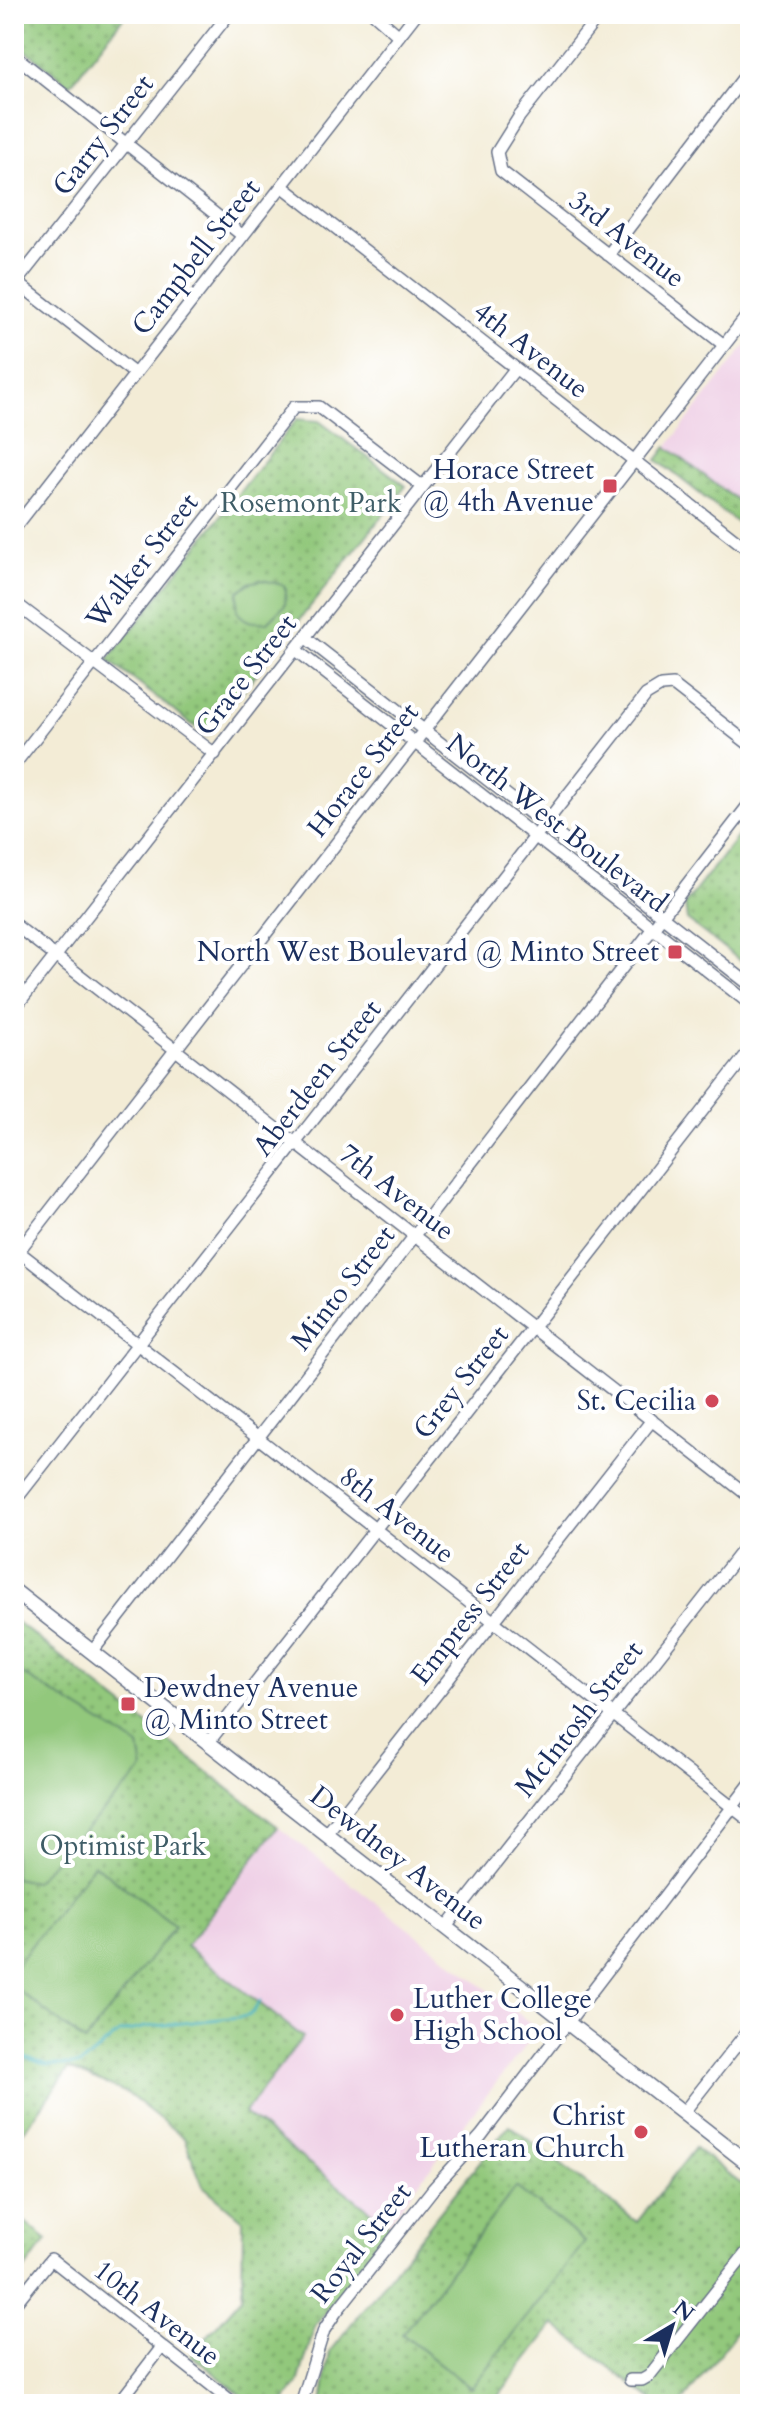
<svg xmlns="http://www.w3.org/2000/svg" width="764" height="2418" font-family="Cardo,serif">
<defs>
<pattern id="grass-dots" width="8" height="8" patternUnits="userSpaceOnUse" patternTransform="scale(2)"><rect width="8" height="8" fill="#92c87b"/><path d="M2 2h.1M6 6h.1" fill="none" stroke="#76a368" stroke-width="1.8" stroke-linecap="round"/></pattern>
</defs>
<rect width="100%" height="100%" fill="#fff"/>
<filter id="ink" filterUnits="userSpaceOnUse"><feTurbulence type="fractalNoise" baseFrequency=".0125" numOctaves="2"/><feDisplacementMap in="SourceGraphic" scale="16" xChannelSelector="R" yChannelSelector="G"/><feConvolveMatrix kernelMatrix="1 2 1 2 8 2 1 2 1" color-interpolation-filters="sRGB"/></filter>
<filter id="wash" filterUnits="userSpaceOnUse"><feTurbulence type="fractalNoise" baseFrequency=".006" numOctaves="4" result="noise"/><feDisplacementMap in="SourceGraphic" scale="32" xChannelSelector="R" yChannelSelector="G"/><feGaussianBlur stdDeviation="1.8" result="paint"/><feColorMatrix in="noise" values="0 0 0 0 0 0 0 0 0 0 0 0 0 0 0 0 0 1.4 0 .05"/><feComposite in="paint" operator="in"/></filter>
<g filter="url(#wash)">
<rect width="100%" height="100%" fill="#f3ecd6"/>
<!-- built -->
<path fill="#efd0e6" d="M750 340V497L743 506 667 447Z
M278 1827 538 2029 387 2224 244 2113 186 1946Z"/>
<!-- grass -->
<path fill="url(#grass-dots)" stroke="#567c6c" stroke-width="2" d="M14 14H126L70 85 14 41Z
M297 419 319 421 406 486 207 736 108 660Z
M667 447 743 505 750 497V533L657 460Z
M750 821V968L687 920 685 904Z
M14 1620 278 1827 186 1946 303 2037 244 2113 390 2226 315 2326 298 2383 283 2404H253L191 2355 242 2297 243 2220 203 2186 184 2138 127 2093 69 2069 14 2144Z
M509 2125 637 2222 695 2148 750 2191V2314L681 2404H657L554 2324 492 2404H322L330 2351Z
M14 2213 47 2240 14 2284Z"/>
<!-- pitch -->
<path fill="#92c87b" stroke="#567c6c" stroke-width="2" d="M262 580 283 585 286 590 285 605 268 622C254 623 245 623 237 611L238 592 249 583Z
M14 1669 139 1746 143 1770 34 1882 14 1878Z
M94 1864 175 1926 85 2042 14 1987V1968Z
M516 2187 585 2242 471 2388 402 2334Z"/>
<g fill="none" stroke-linecap="round" stroke-linejoin="round">
<!-- stream -->
<path stroke="#3fafb8" stroke-width="3" d="M14 2053 47 2065H80L119 2033 146 2027 248 2016 254 2011 260 2001"/>
</g>
</g>
<g filter="url(#ink)">
<g fill="none" stroke-linecap="round" stroke-linejoin="round">
<defs>
<path id="minor" d="M374 14 399 36
M600 14 519 117 497 152 501 171 724 345
M14 55 243 236
M282 186 750 551
M608 255 750 69
M14 280 135 374
M14 285 229 14
M14 529 416 14
M14 602 215 754
M306 638 750 985
M296 650 750 1004
M14 765 294 407H319L422 486
M14 924 750 1497
M14 1009 515 369
M14 1248 750 1821
M14 1257 750 312
M14 1502 646 695 661 686 673 685 750 745
M92 1652 750 803
M208 1743 750 1050
M326 1835 652 1420
M445 1928 750 1540
M683 2113 750 2028
M14 2305 51 2259 235 2404
M630 2380H642L649 2376 750 2248
M118 2404 162 2347
M301 2404 324 2330 336 2312 433 2189 481 2136 750 1784"/>
<path id="major" d="M14 1591 750 2165"/>
</defs>
<!-- minor casing -->
<use href="#minor" stroke="#677188" stroke-width="14"/>
<!-- major casing -->
<use href="#major" stroke="#677188" stroke-width="17"/>
<!-- minor -->
<use href="#minor" stroke="#fff" stroke-width="11"/>
<!-- major -->
<use href="#major" stroke="#fff" stroke-width="14"/>
</g>
</g>
<!-- markers -->
<g fill="#d1495b" stroke="#fff" stroke-width="3">
<rect x="602" y="478" width="16" height="16" rx="4"/>
<rect x="667" y="944" width="16" height="16" rx="4"/>
<circle cx="712" cy="1401" r="8"/>
<rect x="120" y="1696" width="16" height="16" rx="4"/>
<circle cx="397" cy="2015" r="8"/>
<circle cx="641" cy="2132" r="8"/>
</g>
<g text-anchor="middle" dominant-baseline="central" stroke-width="8" stroke-linejoin="round" paint-order="stroke">
<!-- street labels -->
<g font-size="28" fill="#1b2f5e" stroke="#fff">
<text transform="translate(103 135) rotate(-52)">Garry Street</text>
<text transform="translate(627 239) rotate(38)">3rd Avenue</text>
<text transform="translate(196 257) rotate(-52)">Campbell Street</text>
<text transform="translate(531 350) rotate(38)">4th Avenue</text>
<text transform="translate(142 561) rotate(-52)">Walker Street</text>
<text transform="translate(246 675) rotate(-52)">Grace Street</text>
<text transform="translate(363 770) rotate(-52)">Horace Street</text>
<text transform="translate(557 823) rotate(38)">North West Boulevard</text>
<text transform="translate(317 1078) rotate(-52)">Aberdeen Street</text>
<text transform="translate(397 1192) rotate(38)">7th Avenue</text>
<text transform="translate(343 1288) rotate(-52)">Minto Street</text>
<text transform="translate(461 1382) rotate(-52)">Grey Street</text>
<text transform="translate(397 1515) rotate(38)">8th Avenue</text>
<text transform="translate(470 1613) rotate(-52)">Empress Street</text>
<text transform="translate(579 1719) rotate(-52)">McIntosh Street</text>
<text transform="translate(398 1858) rotate(38)">Dewdney Avenue</text>
<text transform="translate(361 2243) rotate(-52)">Royal Street</text>
<text transform="translate(157 2313) rotate(38)">10th Avenue</text>
</g>
<!-- poi labels -->
<g font-size="28" fill="#1b2f5e" stroke="#fff" text-anchor="end">
<text x="594" y="470">Horace Street<tspan x="594" dy="32">@ 4th Avenue</tspan></text>
<text x="659" y="952">North West Boulevard @ Minto Street</text>
<text x="696" y="1401">St. Cecilia</text>
<text x="144" y="1688" text-anchor="start">Dewdney Avenue<tspan x="144" dy="32">@ Minto Street</tspan></text>
<text x="413" y="1999" text-anchor="start">Luther College<tspan x="413" dy="32">High School</tspan></text>
<text x="625" y="2116">Christ<tspan x="625" dy="32">Lutheran Church</tspan></text>
</g>
<!-- park labels -->
<g font-size="28" fill="#3f5d67" stroke="#fff">
<text x="311" y="503">Rosemont Park</text>
<text x="123" y="1846">Optimist Park</text>
</g>
</g>
<!-- margin -->
<rect width="764" height="2418" fill="none" stroke="#fff" stroke-width="48"/>
<!-- north arrow -->
<g transform="translate(672 2326) rotate(38)" stroke="#ffffff" stroke-width="6" paint-order="stroke">
<path d="M0-6L14 30L0 20L-14 30Z" fill="#1b2f5e"/>
<text y="-12" font-size="22" font-weight="bold" text-anchor="middle" fill="#1b2f5e">N</text>
</g>
</svg>
